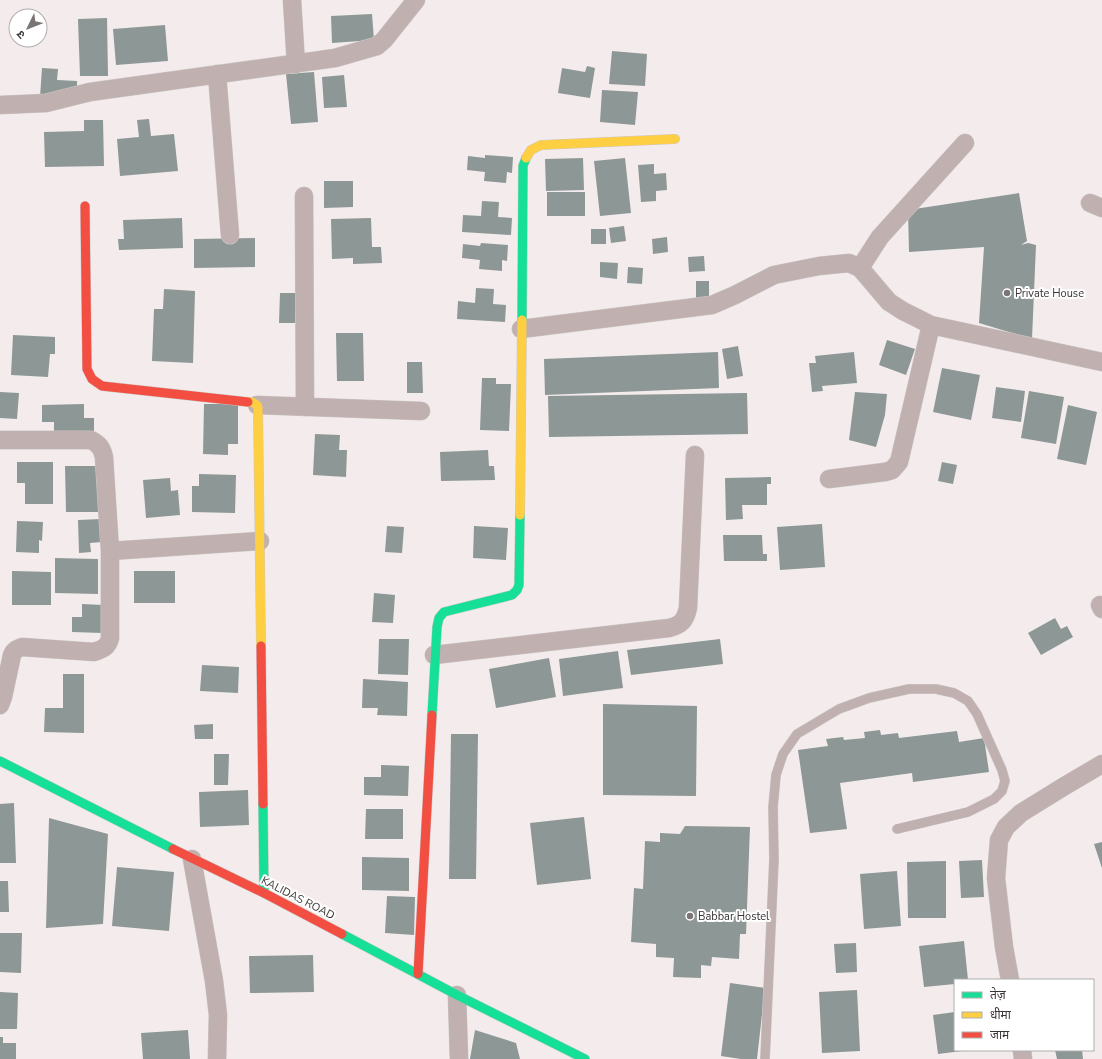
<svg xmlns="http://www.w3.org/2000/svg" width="1102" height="1059" font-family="'Nunito Sans','Noto Sans Devanagari',sans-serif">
<rect width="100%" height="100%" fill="#f4ecec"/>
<!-- building -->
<path fill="#8c9796" d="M372 14 374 40 332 43 331 16Z
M107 18 108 76H80L78 19Z
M165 25 168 61 116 65 113 29Z
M612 51 647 54 645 86 609 84Z
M587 66 595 68 590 98 558 93 562 68 585 72Z
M42 68 58 69 57 80 77 81V93L40 97Z
M314 72 318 122 291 124 286 74Z
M344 75 347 107 324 108 322 77Z
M602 90 638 92 635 125 600 122Z
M149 119 151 136 174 134 178 171 120 176 117 139 139 137 137 120Z
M84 120H103L104 166 45 167 44 132 84 131Z
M485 155 513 157 512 173 507 172 506 183 484 181 485 172 467 170 468 156 485 158Z
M583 158 584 190 546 191 545 159Z
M625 158 631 213 600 216 594 161Z
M654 164V174L666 173 667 190 656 191V201L641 202 638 165Z
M324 181H353V207L324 208Z
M547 192H585V216H547Z
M1019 193 1027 241 1021 245 1028 243 1036 245 1032 339 979 323 984 247 909 252 908 210Z
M482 201 499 202 498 217 512 218 511 235 462 232 463 215 481 216Z
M182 218 183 248 119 250 118 239H124L123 220Z
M371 218 372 247H381L382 263 353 264V258L332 259 331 219Z
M624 226 626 241 611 243 609 228Z
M591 229H606V244H591Z
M667 237 668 252 653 254 652 239Z
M255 238V267L194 268V239Z
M481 243 508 245 507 261 502 260V271L479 269 480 260 462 258 463 244 480 246Z
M704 256 705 271 689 272 688 257Z
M600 262 618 263 617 279 600 277Z
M628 267 643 268 642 284 627 283Z
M696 281H709V300H696Z
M476 288 494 289 493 304 506 305 505 322 457 319 458 301 475 303Z
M164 289 195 291 193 363 152 361 154 309H163Z
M280 293H296L295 323H279Z
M336 333H363L364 381H337Z
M13 335 55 337V354H50L48 377 11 375Z
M887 340 915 349 906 375 879 365Z
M738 346 743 376 727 379 722 349Z
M718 352 719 388 545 395 544 359Z
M854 352 857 383 822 386 823 391 812 392 809 363H816L815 356Z
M407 362H422L423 393H407Z
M942 368 980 375 971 420 933 412Z
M482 378H496V384H511L509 431 480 430Z
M996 387 1025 391 1021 422 992 418Z
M1029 391 1064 397 1056 444 1021 438Z
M0 392 19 393 17 419 0 418Z
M855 392 887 394 885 415 876 447 849 440Z
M747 393 748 434 549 437 548 396Z
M84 404V418H94V432L54 433V422H42V405Z
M204 404H238V444H228V455L203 454Z
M1068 405 1097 412 1086 465 1057 459Z
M315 434 340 435 339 450H347L346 477 313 475Z
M488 450 489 466H494L495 480 441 481 440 452Z
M17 462H53V504H25V483H17Z
M942 462 957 465 953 484 938 481Z
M65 466H99L100 512H66Z
M199 474 236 475 235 513 192 512V486H199Z
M771 477V484H767V505H742L743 519 726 520 725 478Z
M170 478 171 491 178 490 180 515 146 518 143 480Z
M101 519 102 542 90 543 91 552 79 553 78 520Z
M17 521 43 522 42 541 39 540V553L16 552Z
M822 524 825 567 780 570 777 527Z
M387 526 404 527 402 553 385 552Z
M474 526 508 528 506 560 473 558Z
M723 535H762L763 554H767V561H724Z
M55 558 98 559V594L55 593Z
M12 571 51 572V605H12Z
M134 571H175V603H134Z
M374 593 395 595 393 623 372 622Z
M82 604 103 605 102 633 72 632V617H82Z
M1055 618 1061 629 1067 626 1073 637 1041 655 1028 633Z
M379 639H409L408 675 378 674Z
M720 639 723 664 631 675 627 650Z
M618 651 623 688 563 696 559 659Z
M549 658 556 697 496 708 489 669Z
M202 665 239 667 238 693 200 691Z
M63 674H84V733L44 732 45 708H63Z
M363 679 408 682 407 716 377 715 378 708H362Z
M603 704 697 706 696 796 603 795Z
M213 724V739H195L194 725Z
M880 730 881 735 898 733 899 738 957 731 959 742 984 738 989 772 913 782 912 773 840 783 847 829 810 833 798 750 828 746 826 739 843 737 844 740 865 738 864 732Z
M451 734H478L476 879H449Z
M214 754H229L228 785H214Z
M381 765 409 766 408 796 364 795V777H381Z
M248 790 249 825 200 827 199 792Z
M14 803 16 863H0V804Z
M366 809H403V839H365Z
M584 817 591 879 537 885 530 823Z
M49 818 108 834 103 924 46 928Z
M685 826 750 827 746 934H740L739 959 712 957 711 966 701 965V978L673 977 674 958 656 957V944L631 942 634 888 643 889 645 841 660 842V833L680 834Z
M1102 842V868L1094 844Z
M362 857 409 858V891L362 890Z
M982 860 984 897 961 898 959 861Z
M946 861V918H908L907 862Z
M117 867 174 872 169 931 112 926Z
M897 871 901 926 864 929 860 874Z
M0 881H8L9 912H0Z
M387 896 415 897 414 935 385 933Z
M0 933H22L21 973 0 972Z
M964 941 968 980H955V984L924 987 919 946Z
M856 943 857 972 836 973 834 944Z
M313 955 314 992 250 993 249 956Z
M730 983 765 988 757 1059H741L721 1056Z
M857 990 860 1051 822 1053 819 992Z
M0 992 18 993 17 1029H0Z
M955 1012V1050L962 1051 938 1054 933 1015Z
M188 1030 190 1059H143L141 1033Z
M475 1030 516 1043 520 1059H470Z
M0 1037H3V1043H16V1059H0Z
M1055 1050H1082L1083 1059H1057Z"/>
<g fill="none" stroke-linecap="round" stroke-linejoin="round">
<defs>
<path id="lane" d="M765 1059 774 859 773 807 776 775 783 754 797 734 839 709 869 698 909 689H936L954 693 968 701 977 714 1002 770 1005 781 1002 791 994 799 968 812 897 829"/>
<path id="street" d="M292 0 296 64
M217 74 230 235
M0 105 46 103 90 92 335 58 377 46 384 40 416 0
M304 196 305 407
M1090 203 1102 208
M860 268 880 237 965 143
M521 329 712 305 735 295 774 275 819 266 849 263 860 268 889 302 903 311 931 325 1102 362
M257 405 421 411
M0 440H91C99 444 102 448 104 457L110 551V638C108 647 103 649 94 652L22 647C17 649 14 650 12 655L3 697 0 705
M829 479 885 472 892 470 899 462 931 325
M110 551 260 541
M1100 605 1102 609
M434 655 669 628C681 625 685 621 688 608L695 455
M192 859 214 981 218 1015 217 1059
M1010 980 1004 947 996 878 999 840 1006 827 1021 813 1063 787 1102 764
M457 995 459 1059
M1022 1050 1023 1059"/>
<path id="fast" d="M522 320 523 166 526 158
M432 715 437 627 439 618 444 612 512 595 517 590 519 585 520 515
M0 761 173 849
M263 804 264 893
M342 934 457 995 585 1059"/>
<path id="slow" d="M526 158 531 150 541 145 675 139
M248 402H252L257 405 258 408 261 646
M520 515 522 320"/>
<path id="jam" d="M85 206 87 369 92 379 102 386 248 402
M261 646 263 804
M173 849 264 893 342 934
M418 974 432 715"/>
</defs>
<!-- lane casing -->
<use href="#lane" stroke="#cec8c8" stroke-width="10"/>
<!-- street casing -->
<use href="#street" stroke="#cec8c8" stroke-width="19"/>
<!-- fast casing -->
<use href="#fast" stroke="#cec8c8" stroke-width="10"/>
<!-- slow casing -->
<use href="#slow" stroke="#cec8c8" stroke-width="10"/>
<!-- jam casing -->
<use href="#jam" stroke="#cec8c8" stroke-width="10"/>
<!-- lane -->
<use href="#lane" stroke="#c0b1b0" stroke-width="9"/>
<!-- street -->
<use href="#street" stroke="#c0b1b0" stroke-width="18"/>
<!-- fast -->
<use href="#fast" stroke="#16e098" stroke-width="9"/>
<!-- slow -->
<use href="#slow" stroke="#ffcf43" stroke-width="9"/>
<!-- jam -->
<use href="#jam" stroke="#f24e42" stroke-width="9"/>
</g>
<!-- markers -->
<g fill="#7a7474" stroke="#fff" stroke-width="1.5">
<circle cx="1007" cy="293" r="4"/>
<circle cx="690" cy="916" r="4"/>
</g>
<g text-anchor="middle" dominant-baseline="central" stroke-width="4" stroke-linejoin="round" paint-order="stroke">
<!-- poi labels -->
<g font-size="11" fill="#393433" stroke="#fff" text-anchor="start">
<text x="1015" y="293">Private House</text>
<text x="698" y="916">Babbar Hostel</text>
</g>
<!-- street labels -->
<g font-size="11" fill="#393433" stroke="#fff">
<text transform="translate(298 898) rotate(27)">KALIDAS ROAD</text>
</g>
</g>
<!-- legend -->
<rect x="954" y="979" width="140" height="72" fill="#ffffff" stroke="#b0aead"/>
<rect x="962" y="992" width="20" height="6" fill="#16e098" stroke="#b0aead"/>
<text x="990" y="999" font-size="12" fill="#393433">तेज़</text>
<rect x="962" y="1012" width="20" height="6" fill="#ffcf43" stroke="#b0aead"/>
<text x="990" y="1019" font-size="12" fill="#393433">धीमा</text>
<rect x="962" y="1032" width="20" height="6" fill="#f24e42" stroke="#b0aead"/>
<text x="990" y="1039" font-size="12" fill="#393433">जाम</text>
<!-- north arrow -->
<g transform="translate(28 28) rotate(227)"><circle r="19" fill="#ffffff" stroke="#b0aead"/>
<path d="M0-3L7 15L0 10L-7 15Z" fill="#7a7474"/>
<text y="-6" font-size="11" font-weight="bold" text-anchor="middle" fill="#393433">उ</text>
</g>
</svg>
